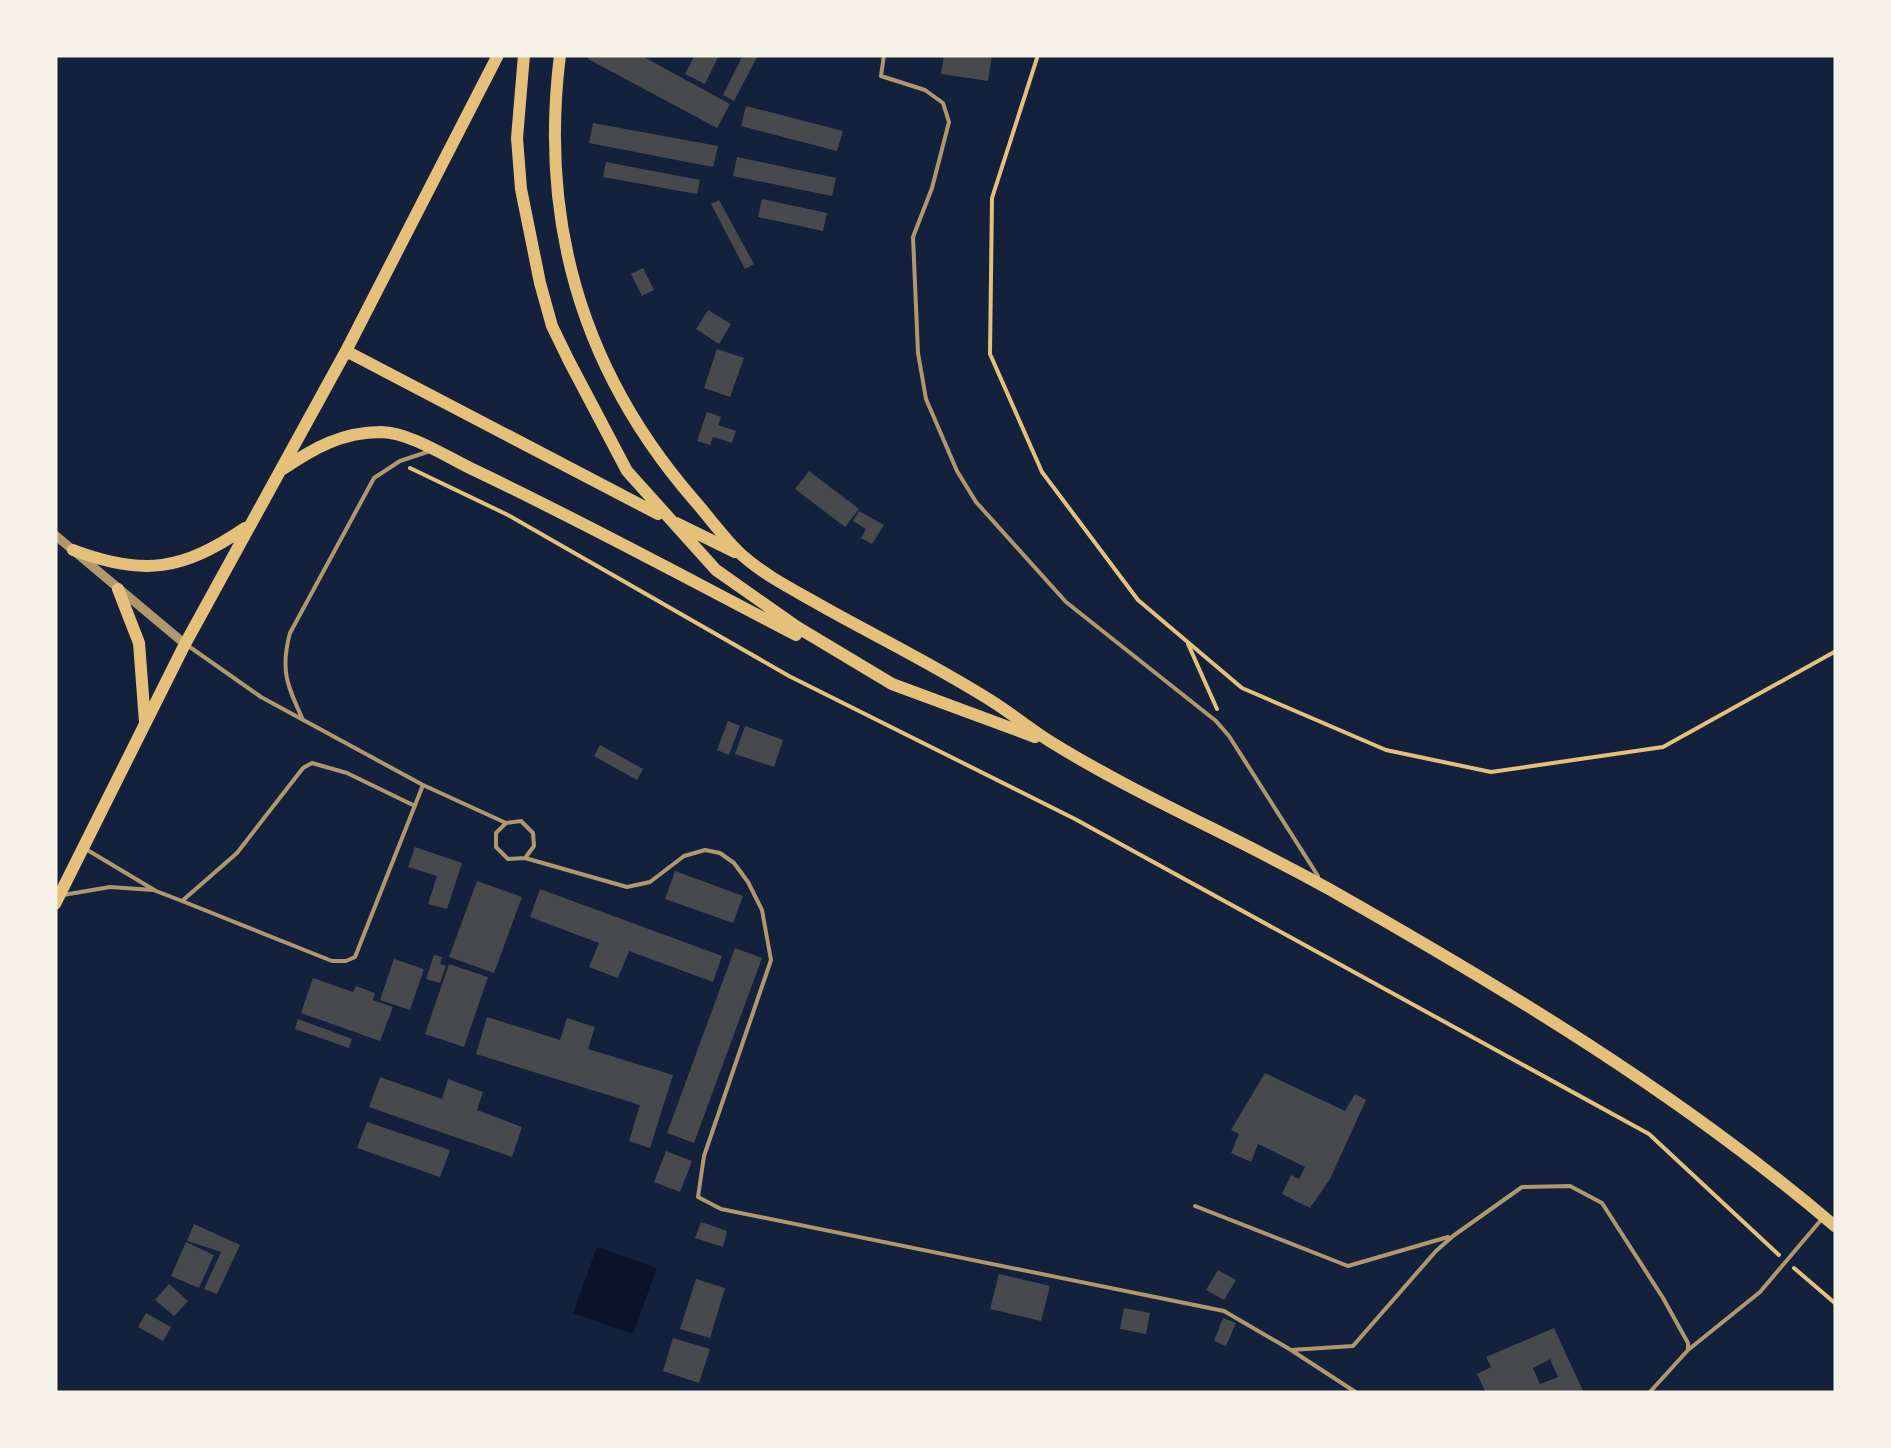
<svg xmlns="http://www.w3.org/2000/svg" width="1891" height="1448" font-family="'Public Sans',sans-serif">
<rect width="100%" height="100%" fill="#14213d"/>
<!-- water -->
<path fill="#0b132b" d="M597 1247 657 1268 633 1334 573 1313Z"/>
<!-- building -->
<path fill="#48494c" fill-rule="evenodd" d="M590 55H640L730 104 717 128 588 59Z
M695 55H719L705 84 685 74Z
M743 55H758L734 101 723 95Z
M944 55H992L988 81 941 74Z
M746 106 843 131 837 151 741 126Z
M593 123 718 146 713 167 589 143Z
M737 157 836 178 832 196 733 176Z
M606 162 700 180 697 194 603 177Z
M762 199 827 213 823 231 758 217Z
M719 200 754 264 745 269 711 204Z
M643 268 654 290 642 296 631 274Z
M708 310 731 324 719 344 696 329Z
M717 349 744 358 730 397 704 388Z
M707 412 721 417 718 425 736 431 732 443 713 437 710 445 697 441Z
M809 471 859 509 845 527 795 489Z
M859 511 884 525 872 544 861 538 866 529 853 521Z
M728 721 740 726 729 755 717 750Z
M745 726 783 740 774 767 735 754Z
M600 745 643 769 637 780 594 756Z
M415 847 462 863 447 909 428 904 437 876 408 867Z
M675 871 743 896 733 923 665 899Z
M477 881 522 897 494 973 449 957Z
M540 889 722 956 713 982 629 951 618 978 589 967 599 943 530 917Z
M735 948 762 958 694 1143 667 1133Z
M434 955 442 957 440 964 446 966 440 983 426 979Z
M394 959 424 969 410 1010 380 1000Z
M449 964 488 977 464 1047 425 1034Z
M313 978 353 992 356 986 375 993 373 1000 393 1007 380 1041 301 1013Z
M487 1017 560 1040 567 1018 595 1027 588 1049 673 1075 650 1148 629 1141 640 1105 476 1054Z
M298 1019 352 1039 349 1048 295 1029Z
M1265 1073 1345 1111 1355 1094 1366 1100 1330 1179 1310 1208 1282 1194 1291 1175 1299 1179 1305 1167 1258 1144 1251 1162 1231 1153 1239 1134 1231 1130Z
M380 1077 442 1099 448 1079 483 1092 477 1110 522 1127 512 1157 369 1107Z
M367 1122 450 1150 440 1177 357 1148Z
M666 1151 692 1161 680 1192 654 1182Z
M701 1222 727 1231 723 1247 695 1238Z
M194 1224 240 1245 217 1294 204 1289 221 1252 187 1241Z
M186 1242 214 1255 199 1288 171 1276Z
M1218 1270 1236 1280 1224 1300 1206 1290Z
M999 1274 1050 1286 1041 1321 990 1309Z
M696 1279 725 1288 710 1338 680 1329Z
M169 1284 188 1301 174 1316 155 1300Z
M1124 1308 1150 1313 1146 1334 1120 1329Z
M146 1313 171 1327 163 1341 138 1327Z
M1223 1318 1236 1323 1226 1346 1214 1341Z
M1554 1328 1584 1393H1486L1477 1374 1491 1367 1486 1357ZM1550 1359 1558 1377 1540 1384 1533 1368Z
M673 1338 710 1349 699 1383 663 1371Z"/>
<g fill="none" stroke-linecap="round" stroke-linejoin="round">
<!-- path -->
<path stroke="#e5c07b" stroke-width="4" d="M1038 55 992 198 990 354 1042 472 1138 600 1242 688 1386 750 1491 772 1663 747 1836 651
M410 468 508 515 789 676 1075 819 1649 1134 1779 1255
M1188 644 1217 709
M1794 1268 1836 1304"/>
<!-- service -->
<path stroke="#b1986c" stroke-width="4" d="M884 55 881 76 925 90 943 103 949 122 932 188 913 237 918 353 926 399 957 471 976 502 1066 602 1216 721 1229 736 1318 876
M187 645 261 697 423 785
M303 720C287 685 280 670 290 633L374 478 400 461 430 451
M84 848 156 891 182 901 237 853 303 768 312 763 347 773 415 806
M525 858 627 887 650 882 684 856 705 850 720 853 734 863 748 882 762 910 771 960 704 1156 698 1197 721 1209 1224 1311 1291 1350 1353 1346 1436 1251 1453 1236 1522 1187 1570 1186 1602 1203 1663 1298 1688 1343V1350L1760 1292 1821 1220
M63 895 110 887 153 890
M182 901 332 961H346L355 957 423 785 506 823 521 821 533 833 534 846 525 858 508 859 496 847V833L506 823
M1195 1206 1348 1266 1448 1237
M1291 1350 1357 1393
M1649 1393 1688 1350"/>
<!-- minor -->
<path stroke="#b1986c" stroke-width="9" d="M55 535 185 644"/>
<!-- secondary -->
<path stroke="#e5c07b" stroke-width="12" d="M524 55 517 138 521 189 540 283 552 326 569 361 627 471 716 570 797 627 892 684 1035 737
M560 55C539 223 583 372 694 500 710 518 725 540 743 556 768 578 800 593 829 610 883 640 938 667 990 700 1011 713 1030 729 1051 742 1140 797 1238 838 1329 889 1507 990 1680 1094 1836 1227
M346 351 658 514
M283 469C314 448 342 432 381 432 411 433 445 456 472 469 582 521 688 579 796 635
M676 523 735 552
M73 550C144 577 183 570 245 528
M118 589 139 643 145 722
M55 904 185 644 346 351 498 55"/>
</g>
<!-- border -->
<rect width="1891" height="1448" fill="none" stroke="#f6f1e7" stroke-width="115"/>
</svg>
